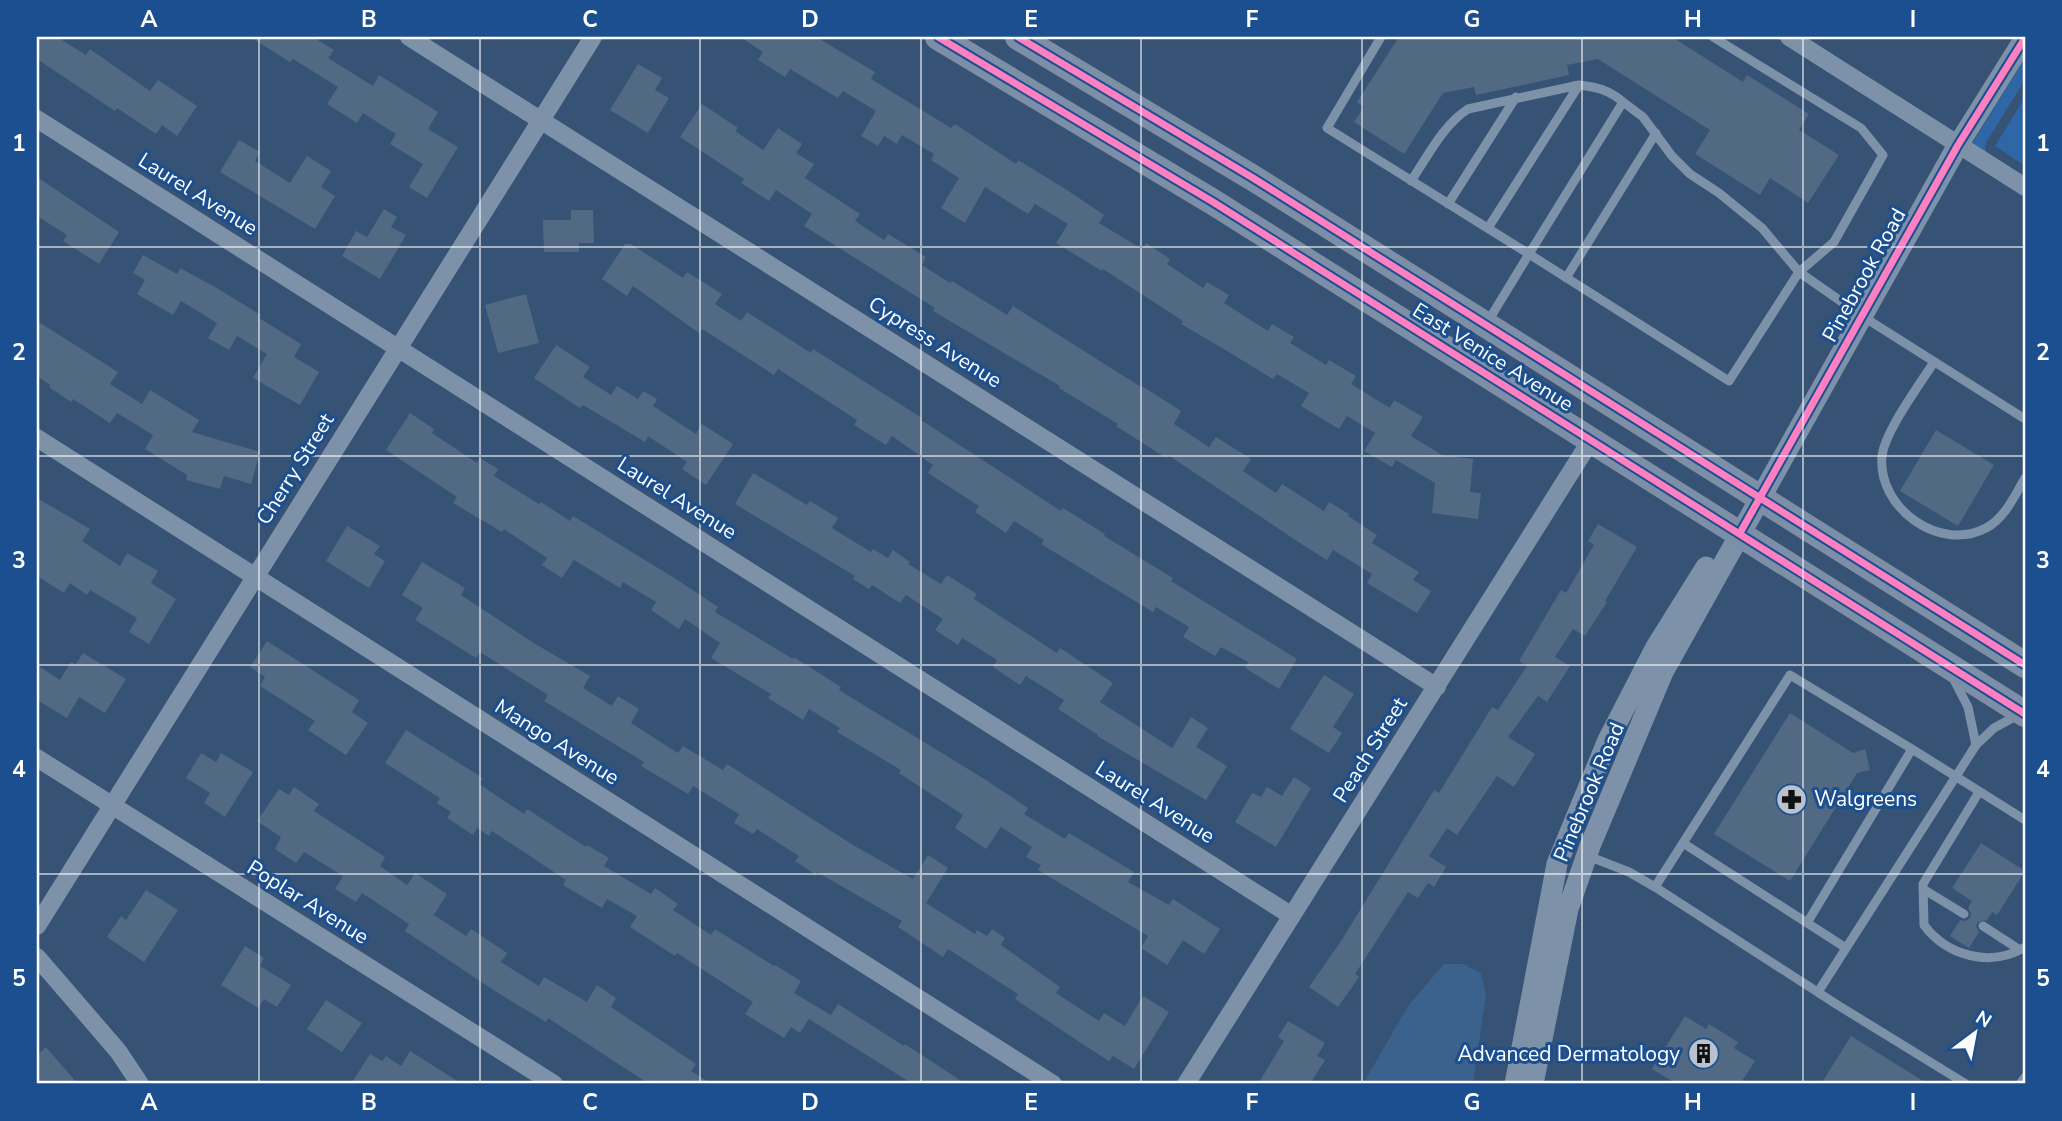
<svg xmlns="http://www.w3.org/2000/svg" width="2062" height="1121" font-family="'Nunito Sans',sans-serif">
<rect width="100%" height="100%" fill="#365274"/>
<!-- green -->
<path fill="#2f66a5" d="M2025 58V80L1987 141 1985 148 1987 153 1970 147Z
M2025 97V166L1995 146Z"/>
<!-- water -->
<path fill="#3b618d" d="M1444 964H1463L1481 973 1486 995 1473 1084H1363L1408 1006Z"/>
<!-- building -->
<path fill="#526984" d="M37 37H57L86 55 90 49 150 91 158 80 197 106 177 136 162 125 156 134 117 108 115 111 37 59Z
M250 37H313L334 50 328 58 373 86 379 75 438 112 428 129 458 147 427 198 409 187 423 164 390 144 396 134 363 113 357 123 327 104 338 87 293 59 290 62Z
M740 37H816L875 72 871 79 951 128 955 124 1016 164 1018 160 1067 190 1104 215 1099 223 1142 249 1146 243 1170 259 1167 264 1203 288 1207 282 1229 295 1224 303 1268 331 1272 324 1294 337 1290 343 1326 365 1329 360 1356 376 1351 384 1390 408 1394 400 1423 417 1411 436 1442 455 1473 459 1470 492 1481 493 1478 519 1432 513 1435 483 1396 460 1392 467 1364 451 1375 433 1347 416 1339 429 1301 406 1309 393 1277 374 1273 379 1227 351 1181 324 1183 321 1103 269 1102 271 1056 243 1068 224 1035 204 1028 214 985 187 965 223 941 208 959 178 931 160 934 154 902 135 897 144 884 136 878 146 861 136 876 111 843 91 838 98 790 69 785 77 758 60 763 52Z
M1399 37H1672L1743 82 1747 75 1809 114 1799 130 1839 155 1808 203 1770 178 1760 195 1695 154 1710 130 1598 59 1567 65 1569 75 1476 95 1474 87 1443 93 1404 154 1354 122 1364 107 1357 102Z
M638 64 662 78 655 90 669 98 648 133 610 110Z
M702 104 738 128 735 131 763 150 778 128 802 144 796 153 814 164 805 178 860 214 855 221 884 240 888 234 926 257 922 265 950 283 952 281 1007 315 1013 306 1141 387 1142 386 1181 411 1174 424 1209 447 1216 437 1251 459 1243 471 1276 493 1282 484 1324 511 1329 502 1349 514 1348 516 1377 535 1372 543 1419 572 1413 580 1431 591 1417 613 1367 583 1372 574 1333 550 1327 560 1303 545 1168 455 1166 458 1116 426 1118 424 1059 388 1060 386 933 311 935 308 804 226 812 214 776 190 769 201 741 183 744 179 680 137Z
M239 140 260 152 255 161 290 183 307 156 331 171 321 187 335 196 315 229 220 172Z
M37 177 119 232 99 264 63 241 67 235 37 216Z
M384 209 397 217 391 227 406 235 380 279 342 256 356 231 367 237Z
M571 210H593L594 243H579V252H544L543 220H571Z
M625 244H631L683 278 687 272 722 294 715 304 741 321 747 312 811 353 813 349 922 418 921 420 1061 511 1063 508 1105 534 1104 536 1173 578 1171 581 1297 659 1279 689 1245 668 1248 662 1221 647 1215 656 1183 637 1189 627 1156 607 1153 612 1041 544 1044 540 1014 521 1006 533 975 512 979 506 928 473 933 465 892 436 886 445 854 425 857 420 778 369 774 375 702 329 699 333 633 286 627 296 602 279Z
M143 255 177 274 180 268 215 287 261 315 259 318 301 344 294 357 319 372 300 405 253 378 267 354 237 336 229 350 208 338 217 323 181 301 173 315 137 294 145 280 133 273Z
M526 294 539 343 498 353 485 305Z
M37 321 118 372 110 384 142 404 150 390 199 420 192 432 260 452 251 484 224 476 220 489 186 480 187 475 145 449 153 435 117 413 110 423 73 399 71 402 49 387 50 385 37 376Z
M556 345 590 367 583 377 611 395 617 386 638 399 643 391 657 399 653 406 696 434 702 424 733 444 706 485 682 469 687 462 648 436 645 442 583 405 580 408 534 378Z
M410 413 434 429 432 433 477 463 480 458 498 469 494 476 539 504 541 502 570 521 573 516 676 579 718 607 715 612 793 659 794 657 841 687 839 690 986 780 1028 808 1024 814 1065 839 1069 833 1134 872 1128 882 1169 905 1173 899 1220 929 1204 954 1183 940 1167 965 1141 948 1148 936 1038 870 1041 865 1026 857 1032 847 1001 827 986 849 955 828 963 815 899 773 901 770 837 732 840 728 809 709 803 720 768 698 771 694 711 658 720 643 685 619 679 629 651 610 656 602 623 582 620 588 574 560 562 578 542 565 547 558 504 529 502 532 453 503 457 497 386 450Z
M1936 430 1994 465 1958 526 1900 491Z
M753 473 807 505 810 501 838 518 832 528 871 552 873 549 888 558 893 550 910 562 908 564 941 584 947 575 977 594 974 599 1057 653 1060 648 1113 683 1100 702 1172 748 1191 717 1208 728 1196 747 1227 766 1206 800 1097 736 1098 735 1058 709 1064 700 1026 676 1020 685 993 667 997 660 962 638 958 645 935 630 943 619 906 595 900 603 872 585 869 589 853 579 855 576 735 504Z
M37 498 90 529 82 541 120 566 127 553 158 571 151 583 176 599 149 644 129 632 137 618 90 590 87 595 70 583 64 593 37 576Z
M1598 524 1637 547 1605 601 1607 602 1585 636 1573 629 1555 657 1570 666 1547 702 1538 696 1508 737 1535 754 1514 787 1497 776 1457 835 1447 828 1429 856 1446 867 1434 887 1428 883 1418 898 1408 892 1355 974 1359 977 1338 1007 1309 987 1341 941 1434 790 1439 793 1492 707 1498 710 1527 666 1519 661 1561 590 1566 593 1594 545 1588 541Z
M347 526 380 546 374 554 385 561 369 588 326 561Z
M422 562 465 588 461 595 537 645 590 676 583 688 612 706 618 696 639 709 631 723 678 753 683 746 723 770 727 764 853 845 913 879 928 855 948 868 926 903 975 934 977 930 987 936 992 929 1005 938 1001 945 1060 987 1056 993 1099 1021 1104 1013 1125 1026 1143 996 1169 1012 1134 1069 1113 1056 1109 1061 1084 1045 1015 999 1018 994 948 949 943 957 898 927 902 921 817 872 816 875 795 861 799 856 757 829 753 834 734 823 739 814 693 786 688 794 641 766 644 762 544 701 548 695 480 652 476 658 415 620 423 608 402 595Z
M267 641 359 700 352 712 368 723 346 755 308 730 315 721 260 686 265 677 250 667Z
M83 653 126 679 105 713 79 697 67 718 37 700V665L60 680 71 662 76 664Z
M1324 675 1354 694 1333 727 1342 733 1329 753 1290 729Z
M1790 713 1853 753 1865 749 1870 770 1857 773 1790 881 1714 834Z
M406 730 483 778 479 784 524 814 527 809 586 847 587 845 609 858 604 866 651 894 655 888 678 904 673 910 711 935 715 929 774 966 775 965 801 981 794 993 831 1015 838 1004 904 1046 905 1044 966 1084H913L809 1019 800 1033 791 1027 784 1038 745 1014 753 1002 677 953 675 956 630 927 637 916 607 899 602 908 563 885 566 880 492 831 489 836 477 828 473 835 447 818 451 812 437 803 440 798 385 763Z
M201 753 216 762 221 753 253 772 225 817 204 803 210 793 186 778Z
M1294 777 1311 788 1276 847 1235 822 1252 793 1261 797 1267 787 1282 796Z
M294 787 319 804 314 811 385 857 380 866 407 885 415 873 447 894 434 915 466 936 471 929 507 953 501 962 539 986 544 977 587 1002 597 985 616 998 611 1007 696 1064 691 1071 712 1084H649L548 1018 546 1022 498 993 405 931 409 924 362 893 356 902 335 889 343 876 304 852 296 863 275 849 281 837 257 821 279 789 289 795Z
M1981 843 2025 871 1997 915 1992 912 1987 920 1978 922 1976 926 1979 932 1969 948 1950 936 1960 920 1965 921 1970 918 1971 913 1968 908 1972 901 1952 888Z
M146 890 178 910 144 962 107 937 121 916 126 920Z
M245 946 264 958 260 966 291 985 277 1007 264 999 258 1008 221 985Z
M326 1000 362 1023 342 1052 307 1029Z
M1685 1016 1706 1029 1709 1024 1738 1042 1734 1048 1755 1061 1740 1084H1677L1652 1069Z
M1288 1021 1325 1043 1317 1056 1325 1060 1310 1084H1258L1284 1041 1278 1037Z
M1851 1036 1928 1084H1821Z
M46 1047 78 1084H37V1055Z
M410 1051 462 1084H351L370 1054 382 1061 386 1056 401 1066Z"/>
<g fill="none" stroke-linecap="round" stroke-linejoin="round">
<!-- service -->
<path stroke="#7d92a8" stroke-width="9" d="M1381 37 1327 128 1529 254 1623 102 1643 117 1672 156 1690 174 1719 193 1762 228 1799 272 1834 242 1883 155 1861 128 1713 37
M1411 181C1428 156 1443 125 1468 109L1579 85C1597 87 1609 90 1623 102
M1448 204 1516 97
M1488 228 1579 85
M1566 278 1656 133
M1487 323 1529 254 1729 381 1799 272 1862 316 2025 419
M1934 362C1920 384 1885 431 1882 456 1877 507 1939 553 1986 528 2005 518 2015 495 2025 478
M1953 678 1968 707 1976 745
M1979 792 1923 884 1924 925C1947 956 1991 968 2025 947
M1683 843 1846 948
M1588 856 1629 872 1655 887 1836 1004 1966 1084
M1655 887 1790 675 1912 749
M1923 889 1964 914
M1807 923 1912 749 2025 820
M1983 926 2020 950
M1818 992 1976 745 1994 728 2018 715
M2020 1084 2025 1077"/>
<!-- minor -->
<path stroke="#7d92a8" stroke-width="18" d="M409 37 1437 687
M1789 37 2025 187
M37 119 1292 916
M37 438 1053 1084
M37 758 554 1084
M37 926 593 37
M37 957 118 1051 140 1084
M1186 1084 1591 440"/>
<!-- tertiary -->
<path stroke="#7d92a8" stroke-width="21" d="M1515 1084 1557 864 1608 740 1656 647 1706 567
M1533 1084 1568 909 1590 846 1663 672 1958 145 2025 38"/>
<!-- primary -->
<path stroke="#7d8ea7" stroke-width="26" d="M938 37 1213 202 2025 714
M1018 37 1253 178 2025 665"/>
<defs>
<path id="cycleway" d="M938 37 1213 202 2025 714
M1018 37 1253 178 2025 665
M1740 533 1958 145 2025 38"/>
</defs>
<!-- cycleway casing -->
<use href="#cycleway" stroke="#1b4f8f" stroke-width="11"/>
<!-- cycleway -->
<use href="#cycleway" stroke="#ff80c0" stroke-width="7"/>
</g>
<!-- grid -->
<path fill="none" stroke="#fff" stroke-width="2" stroke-opacity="0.55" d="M259 37V1084M480 37V1084M700 37V1084M921 37V1084M1141 37V1084M1362 37V1084M1582 37V1084M1803 37V1084M37 247H2025M37 456H2025M37 665H2025M37 874H2025"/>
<!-- icons -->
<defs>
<symbol id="pharmacy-disc" viewBox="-11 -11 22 22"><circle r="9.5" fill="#b9c2ce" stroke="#1b4f8f"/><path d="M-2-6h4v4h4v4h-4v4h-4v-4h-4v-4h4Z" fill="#111"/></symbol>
<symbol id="building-disc" viewBox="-11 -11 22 22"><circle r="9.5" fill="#b9c2ce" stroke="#1b4f8f"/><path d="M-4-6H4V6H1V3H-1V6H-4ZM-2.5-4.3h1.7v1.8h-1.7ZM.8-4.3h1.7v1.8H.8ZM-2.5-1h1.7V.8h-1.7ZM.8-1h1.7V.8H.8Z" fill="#111"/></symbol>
</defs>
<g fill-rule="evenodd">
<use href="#pharmacy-disc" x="1774" y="782" width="35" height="35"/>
<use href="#building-disc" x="1686" y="1036" width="35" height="35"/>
</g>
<g text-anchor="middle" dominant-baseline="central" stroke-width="6" stroke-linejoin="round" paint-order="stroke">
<!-- street labels -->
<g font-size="21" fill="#fff" stroke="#1b4f8f">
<text transform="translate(198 194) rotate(32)">Laurel Avenue</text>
<text transform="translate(1864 275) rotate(-61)">Pinebrook Road</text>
<text transform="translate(935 342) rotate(32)">Cypress Avenue</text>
<text transform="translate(1493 357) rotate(32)">East Venice Avenue</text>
<text transform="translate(295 469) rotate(-58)">Cherry Street</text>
<text transform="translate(677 498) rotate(32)">Laurel Avenue</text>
<text transform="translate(557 742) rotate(32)">Mango Avenue</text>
<text transform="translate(1370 750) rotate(-58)">Peach Street</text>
<text transform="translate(1589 792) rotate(-67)">Pinebrook Road</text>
<text transform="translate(1155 802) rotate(32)">Laurel Avenue</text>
<text transform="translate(308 902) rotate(32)">Poplar Avenue</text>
</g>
<!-- poi labels -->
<g font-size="21" fill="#fff" stroke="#1b4f8f" text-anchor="start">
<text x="1814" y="799">Walgreens</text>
<text x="1680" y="1054" text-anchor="end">Advanced Dermatology</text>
</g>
</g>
<!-- border -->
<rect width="2062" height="1121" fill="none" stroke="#1b4f8f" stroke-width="77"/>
<!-- north arrow -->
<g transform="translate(1975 1033) rotate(32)" stroke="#1b4f8f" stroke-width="5" paint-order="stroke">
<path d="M0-5L12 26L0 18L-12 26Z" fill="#ffffff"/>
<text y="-10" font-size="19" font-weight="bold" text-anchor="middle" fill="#ffffff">N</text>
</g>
<rect x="38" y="38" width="1986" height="1044" fill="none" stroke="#fff" stroke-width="2.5"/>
<g font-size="23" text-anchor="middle" font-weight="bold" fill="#fff">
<text x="149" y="27">A</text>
<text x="369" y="27">B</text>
<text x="590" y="27">C</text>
<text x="810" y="27">D</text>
<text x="1031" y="27">E</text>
<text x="1252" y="27">F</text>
<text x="1472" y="27">G</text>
<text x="1693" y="27">H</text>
<text x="1913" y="27">I</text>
<text x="19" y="151">1</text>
<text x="2043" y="151">1</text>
<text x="19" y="360">2</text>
<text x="2043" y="360">2</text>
<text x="19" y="568">3</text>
<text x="2043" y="568">3</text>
<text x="19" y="777">4</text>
<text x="2043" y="777">4</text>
<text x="19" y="986">5</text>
<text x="2043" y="986">5</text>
<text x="149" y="1110">A</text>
<text x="369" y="1110">B</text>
<text x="590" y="1110">C</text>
<text x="810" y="1110">D</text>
<text x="1031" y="1110">E</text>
<text x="1252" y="1110">F</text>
<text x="1472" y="1110">G</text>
<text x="1693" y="1110">H</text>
<text x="1913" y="1110">I</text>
</g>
</svg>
